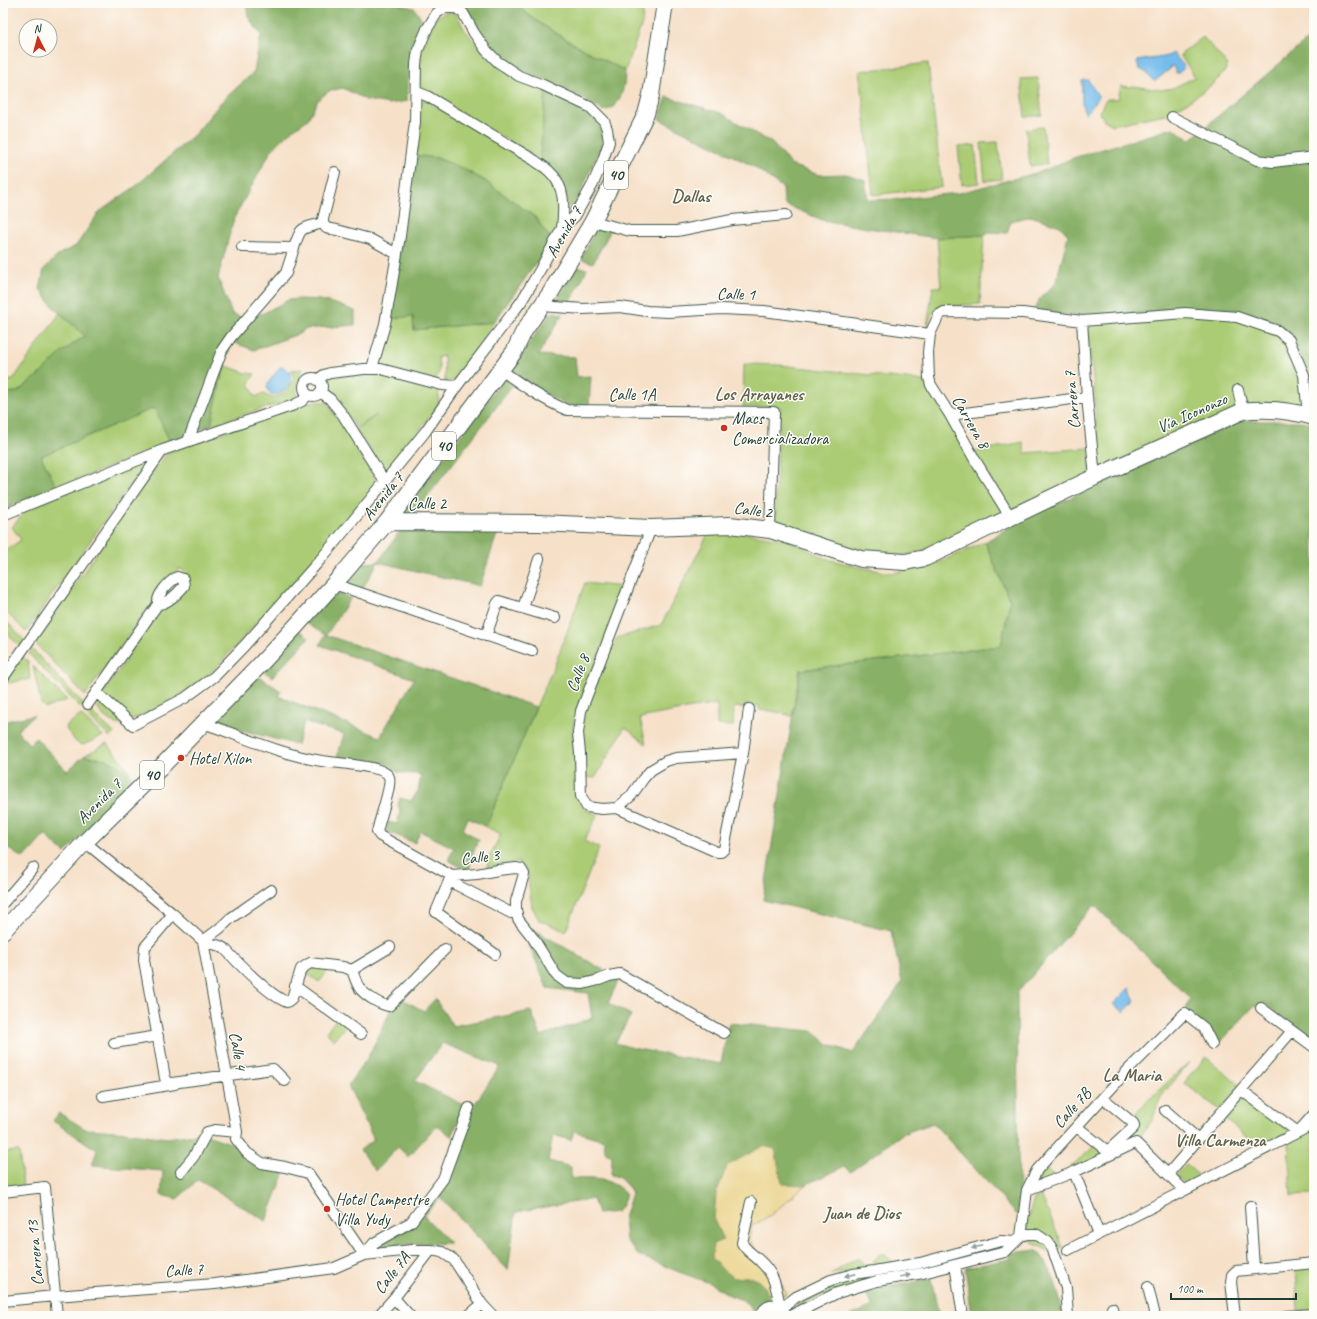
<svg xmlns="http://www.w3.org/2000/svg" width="1317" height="1319" font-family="Caveat,sans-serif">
<rect width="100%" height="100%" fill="#fdfcf7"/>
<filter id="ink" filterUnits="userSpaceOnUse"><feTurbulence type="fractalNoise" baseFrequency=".025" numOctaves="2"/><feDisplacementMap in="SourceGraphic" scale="8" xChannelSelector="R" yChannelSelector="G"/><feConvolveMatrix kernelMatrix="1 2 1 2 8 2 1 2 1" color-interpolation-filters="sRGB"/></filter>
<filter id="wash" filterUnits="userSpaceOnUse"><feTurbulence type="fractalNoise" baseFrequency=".012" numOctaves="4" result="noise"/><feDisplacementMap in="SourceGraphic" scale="16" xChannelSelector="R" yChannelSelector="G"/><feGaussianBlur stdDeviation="0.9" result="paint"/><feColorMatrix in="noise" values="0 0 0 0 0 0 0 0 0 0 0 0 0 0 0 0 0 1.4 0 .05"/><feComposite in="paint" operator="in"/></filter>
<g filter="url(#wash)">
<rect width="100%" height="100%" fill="#f6e0c8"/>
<!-- green -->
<path fill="#abcc75" stroke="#658454" d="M517 3H644L642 24 625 71 581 48 541 24 520 8Z
M445 12H452L457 15 464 29 491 61 546 90 540 155 542 161 419 88 420 51 437 17Z
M1203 37 1228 65 1223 74 1214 83 1191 100 1165 114 1113 125 1104 120 1100 113 1103 104 1107 99H1118L1121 86 1128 87 1134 86 1161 90 1173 88 1195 77 1180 55Z
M928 63 942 187 873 195 860 71Z
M1038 78 1042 115 1025 117 1021 79Z
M419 96 547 174 560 194 559 225 552 241 535 217 485 181 462 168 437 158 413 155Z
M1043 127 1047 164 1030 166 1026 129Z
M998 142 1002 179 985 181 981 143Z
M975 145 979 183 962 185 958 147Z
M984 235 980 304C963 306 947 304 932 313L926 332 933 287H941L937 238Z
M1209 308 1238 310 1272 321 1290 332 1307 370 1312 398V414L1238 409 1099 471 1094 387 1086 316Z
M60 313 85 336 62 352 41 373 17 392 3 393V376L12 381Z
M413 316 414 330 494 322 459 376 453 381 445 382 444 356 438 357C439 366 441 373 435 380L375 366 390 319Z
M744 364 779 365 925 381 1003 513 920 552 900 556 861 554 774 527 780 407H743Z
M224 365 246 373 255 374 249 383 255 397 263 394 272 398C286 394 289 391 294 377L291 370 303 369C300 382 295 381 297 396L294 399 211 425Z
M371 373 433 386 438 389 439 397 438 405 386 477 378 461 356 430 377 415 356 428 334 394 325 390V379L328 377Z
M315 401 327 403 379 485 304 571 210 674C183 696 151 712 119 725 107 720 99 715 96 702L116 675 145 629 158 612 166 606 188 581 185 573 180 568 166 583 85 696 35 643 149 476 170 451 306 403Z
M155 407 170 442 57 488 41 456Z
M1023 442 1025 453 1089 448 1090 474 1010 511 974 452Z
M134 465 138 466 140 470 139 474 129 486 26 632 3 609V552L21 540 12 527 27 509Z
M732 531 788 540 824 558 858 567 892 573 929 567 985 542 1010 601 1001 646 800 670 792 716 777 712 759 710V706L746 704 744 708 734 707 733 726 717 725V704L686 709 640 718 646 744 625 727 595 778 584 777C583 762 580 746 581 731 582 701 604 665 617 638L661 625 709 532Z
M585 583 624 587 575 716 573 731 577 797 584 809 598 814 584 841 599 848 566 931 539 920 532 907 527 871 518 862 487 868 488 859 501 834 486 827 536 707 555 664Z
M3 618 25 641 20 647 3 628Z
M32 649 84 705 81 708 29 654Z
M21 656 28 661 30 679 3 684V681Z
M33 666 67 700 46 708 41 704Z
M87 708 114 733 109 737 84 712Z
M81 715 103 736 83 745 76 742 66 729 67 725Z
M107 743 127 768 132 778H128L120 766 105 759 84 756Z
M332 966 319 982 301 969Z
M338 1017 347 1024 334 1040 326 1032Z
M1206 1057 1240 1086 1220 1110 1184 1083Z
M1189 1062 1177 1078 1163 1093 1157 1106 1153 1119 1134 1144 1035 1190 1040 1173 1044 1167 1057 1178 1095 1146 1112 1152 1140 1127 1132 1118 1139 1109Z
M1244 1095 1292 1132 1258 1147 1225 1119Z
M1311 1130 1314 1137V1195L1291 1196 1288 1142Z
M19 1151 23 1187 3 1189V1152Z
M1187 1164 1199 1177 1185 1184 1176 1175Z
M1041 1195 1063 1247 1051 1252 1033 1243 1027 1230V1221L1034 1199Z
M1002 1243 1004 1250 836 1291 797 1305 795 1300 834 1283Z
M883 1253 895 1264 878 1266 873 1261Z
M858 1258 869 1269 831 1274Z
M1314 1266V1309L1298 1311 1295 1269Z"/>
<!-- forest -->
<path fill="#88b066" stroke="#54764d" d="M246 3H393L414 8 423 21 411 47 407 101 389 104 366 100 343 88 329 91 318 100 308 119 290 132 271 151 234 218 218 278 232 314 243 318 264 313 288 300 300 299 320 300 336 304 355 311V325L305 329 301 333 254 350 232 342 224 365 211 425 170 442 154 408 41 456 57 488 3 509V393L17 392 41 373 62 352 85 336 53 307 40 289 44 269 61 253 76 246 99 212 136 186 196 133 222 101 254 72 261 35 248 17Z
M459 3H517L520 8 541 24 581 48 625 71C625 83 623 98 613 107 611 109 607 110 604 111L575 94 526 72 510 67 486 42 471 15Z
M1314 34V414H1312V398L1307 370 1290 332 1272 321 1238 310 1209 308 1081 316 1034 312 1040 298 1056 283 1068 235 1060 226 1031 216 1011 221 1007 233 989 232 984 235 937 238 861 227 822 220 784 204 783 188 753 166 659 119 667 97 721 113 772 143 791 165 819 175 846 174 865 180 868 200 898 199 959 193 1040 172 1073 158 1173 128 1190 140Z
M546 90 588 109 596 120 602 131V143L571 215 564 192 542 161 540 155Z
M413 155 437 158 462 168 485 181 535 217 552 241 494 322 414 330 413 316 390 319Z
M599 222 612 228 593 263 581 259Z
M576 266 587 269 569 305 555 303Z
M554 312 563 314 538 355 575 357 577 377 591 376 589 406 565 405 508 371 550 315Z
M505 377 514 384 411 518 403 513Z
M1241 421H1301L1314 424V1034L1307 1036 1290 1025 1264 1003 1254 1006 1217 1046 1209 1027 1185 1013 1190 998 1094 905 1017 993 1019 1217 933 1123 902 1134 850 1172 845 1166 805 1185 782 1184 775 1149 716 1194 714 1220 723 1240 734 1278C748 1277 756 1275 764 1287 767 1291 768 1294 769 1299L753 1311 743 1300 731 1296 710 1283 679 1272 638 1255 626 1240 624 1218 632 1193 630 1189 619 1177 611 1175 612 1156 605 1152 604 1140 574 1131 571 1140 553 1135 548 1161 571 1167V1179C592 1179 612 1176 626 1195L622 1205 617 1212 598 1214 593 1199 516 1212 508 1270 440 1197 424 1216 450 1243 375 1246 414 1225 445 1179 472 1108 500 1066 442 1043 415 1081 464 1105 452 1137 437 1125 408 1157 398 1147 375 1171 360 1150 374 1140 348 1085 368 1057 393 1006 400 998 424 1011 435 999 453 1026 531 1011 541 1036 592 1018 588 993 547 988 526 937 533 929 619 979 608 1003 631 1015 615 1043 637 1049 721 1064 729 1023 812 1031 828 1044 853 1053 902 982 891 931 763 900 800 670 1001 646 1010 601 985 542 1021 520Z
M403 527 499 528 480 586 378 562 361 591 346 584 363 563 378 562Z
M334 592 351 598 326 635 536 707 486 827 468 818 463 830 479 840 473 852 469 871 448 860 454 848 420 831 415 843 386 831 388 822 397 824 400 811 398 805 400 798 411 801 418 791 421 775 397 772 390 765 370 760 337 757 344 734 304 722 297 745 231 727 218 717 258 676 281 691 278 696 380 737 414 679 320 645 325 635 306 623Z
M299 630 309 638 272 677 262 670Z
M3 708 6 721 34 715 17 731 29 744 36 738 67 771 84 756 105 759 120 766 128 778H132V784L65 853 45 835 27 855 22 858 3 845Z
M59 1113 85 1129 117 1131 167 1138 201 1133 233 1144 242 1157 261 1168 285 1172 266 1221 198 1180 177 1199 161 1195 163 1171 92 1165 97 1150 53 1121Z
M1036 1250C1053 1266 1059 1294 1063 1316H972L965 1268 1010 1259 1011 1253Z
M931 1279 939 1316H850L873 1306 864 1291Z"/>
<!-- sand -->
<path fill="#eeda9e" stroke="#868c69" d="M763 1146 775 1149 782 1184 805 1185 772 1214 752 1226 749 1238 755 1249 775 1271 786 1294 769 1299C767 1289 759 1277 748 1277 743 1276 739 1278 734 1278L724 1271 712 1258 713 1244 723 1240 714 1220 716 1194 727 1166Z"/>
<!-- water -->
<path fill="#75bcec" stroke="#4a7c90" d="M1173 53 1184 66 1183 69 1179 73H1176L1173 66H1171L1170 69 1155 81C1148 78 1148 71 1139 69L1137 61 1168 56Z
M1084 80H1088L1099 97 1086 114C1080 105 1082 92 1082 81Z
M280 367H283L290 372C294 384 282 397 270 394L267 388 268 383Z
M1129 988 1135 1001 1124 1012 1113 1004Z"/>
</g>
<g filter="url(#ink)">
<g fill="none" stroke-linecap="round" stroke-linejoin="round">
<defs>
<path id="minor" d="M417 92 427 96 534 160C539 164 545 167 549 171 566 186 564 208 562 228
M1172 117 1257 160 1273 162 1314 157
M335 172 323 219V223L326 228 337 230 370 239 397 254
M593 221 630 231H677L732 220 786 215
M242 247 294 248C301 226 300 229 323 223
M541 306 584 309 620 307 647 311 668 312 722 309 764 311 930 334
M1082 321 1087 397 1095 477
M501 370C522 385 543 400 567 410L774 412 770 530
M304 387a9 9 0 1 1 18 0a9 9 0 1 1-18 0Z
M317 380 324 375 330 373 364 369H381L442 385 457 386
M1238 390 1243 411
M320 392 330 399 343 415 385 482
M950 415 1087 397
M188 441 222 350 231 337 286 273 294 248
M3 515 163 450 294 405 302 401 308 395
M1011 518 975 460 950 415 931 385 929 378 928 352 930 334 939 315 944 312 1023 313 1082 321 1185 313 1237 317 1278 331 1289 340 1304 375 1308 415
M651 528 581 711 578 733 580 753 581 796 587 807 602 809 617 808 717 852H721L724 849 743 753 749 709
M334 584 532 651
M523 608 539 559
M486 636 497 604 499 601 555 618
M3 678 163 450
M96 692 133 725 185 698 215 676 245 645 320 560 356 517 425 432 457 386 521 302 540 270 562 228 575 216 593 184 603 160 609 142 607 129 604 121 590 107 543 85 519 76 498 62 486 50 474 33 463 13 456 8H444L437 13 427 29 418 50 416 64 415 122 400 236 385 324 372 368
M88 704 158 604C156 595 169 582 177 577L183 579 184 586C178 593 168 604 158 604
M203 723C242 736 281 755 322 761 334 763 386 766 389 777 392 785 380 818 378 828L377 832 380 836 452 876 477 874 498 870 516 868 521 869 524 874 516 901V909L518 919 533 938 556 975 567 983 583 984 599 980 609 976 620 974 724 1033
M617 808 631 796 643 779 651 770 666 761 676 758 743 753
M85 842 173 914 203 941 237 1132 236 1139 247 1153 262 1163 285 1167 308 1173 364 1255
M452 876 449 881 511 913
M449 881 436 912 495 954
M3 903 33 868
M173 914 145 947 144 960 165 1078 168 1082 172 1083 273 1069 285 1081
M203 941 220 946 225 949C238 963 270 996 287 1002L292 998 301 969 310 963 343 967 352 970 390 947
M203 941 219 929 231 918 271 890
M352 970C358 987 358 990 374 1000 379 1003 383 1005 389 1006L393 1002 445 949
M295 986 361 1034
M1261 1008 1314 1047
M114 1043 158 1036
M1241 1090 1298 1132 1314 1114
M103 1096 175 1084
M1165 1110 1198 1139
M1077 1127 1106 1150 1110 1149 1134 1127V1125L1133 1123 1103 1098
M181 1172 194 1156 207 1132 215 1130 237 1132
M1074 1172 1099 1234
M1168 1174 1292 1031
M1027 1190 1074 1172 1133 1144 1136 1143 1184 1190
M3 1192 45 1187 57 1316
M751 1202 742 1243C746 1251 754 1255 760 1261 775 1275 776 1287 780 1306
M1250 1206 1254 1268
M1021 1236 1027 1190 1037 1170 1128 1070 1185 1013 1204 1028 1212 1044
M1068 1250 1314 1124
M364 1255 374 1243 411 1222 443 1179 469 1108
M955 1265 963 1316
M1148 1287 1155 1316
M394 1298 410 1316
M3 1301 55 1296 215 1284 334 1268 364 1255 412 1250H431L442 1252 454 1260 482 1304 493 1316
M782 1308 796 1297 831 1280 853 1274 874 1271 920 1263 1001 1241 1015 1242
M1112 1308 1114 1316
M378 1316 394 1298 431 1250
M468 1316 482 1304
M761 1316C764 1305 775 1302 784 1310
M790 1316 837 1293 877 1281 923 1273 1005 1252 1021 1236 1027 1234H1036L1048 1242 1053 1250 1066 1288 1068 1316
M1235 1316 1231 1282 1232 1275 1236 1271 1314 1263
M1286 1316 1314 1314"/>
<path id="primary" d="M387 522 539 523 651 528 730 525 770 530 861 559 905 562 925 558 1095 477 1243 411C1267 408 1291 411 1314 417
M3 931 85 842 161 767 256 669 297 625 342 575 387 522 514 352 524 331 551 292 593 221 646 114 651 95 665 3"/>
</defs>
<!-- minor casing -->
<use href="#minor" stroke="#3f554a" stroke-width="12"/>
<!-- primary casing -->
<use href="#primary" stroke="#3f554a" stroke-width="18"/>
<!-- minor -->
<use href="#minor" stroke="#fff" stroke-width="10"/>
<!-- primary -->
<use href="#primary" stroke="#fff" stroke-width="16"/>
</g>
<!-- one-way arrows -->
<defs><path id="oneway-solid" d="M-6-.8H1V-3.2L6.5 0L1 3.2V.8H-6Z"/></defs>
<g fill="#8f9e9a">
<use href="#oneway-solid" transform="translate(977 1247) rotate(165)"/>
<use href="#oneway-solid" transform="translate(850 1275) rotate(167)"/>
<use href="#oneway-solid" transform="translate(905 1276) rotate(-10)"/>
</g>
</g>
<!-- markers -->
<g fill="#c8321e" stroke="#fdfcf7" stroke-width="1.5">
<circle cx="724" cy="428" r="4"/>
<circle cx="181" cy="758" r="4"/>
<circle cx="327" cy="1209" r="4"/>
</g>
<g text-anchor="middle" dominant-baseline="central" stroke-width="3" stroke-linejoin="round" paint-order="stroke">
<!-- shield labels -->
<g fill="#fdfcf7" stroke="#62766e" stroke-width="1">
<rect x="604" y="161" width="24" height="28" rx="3"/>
<rect x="432" y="432" width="24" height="28" rx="3"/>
<rect x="140" y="761" width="24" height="28" rx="3"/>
</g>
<g font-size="16" font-weight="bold" fill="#1f3d34">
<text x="616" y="175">40</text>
<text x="444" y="446">40</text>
<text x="152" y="775">40</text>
</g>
<!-- street labels -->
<g font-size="17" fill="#1f3d34" stroke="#fdfcf7">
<text transform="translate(564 232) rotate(-61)">Avenida 7</text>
<text transform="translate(736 294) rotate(1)">Calle 1</text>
<text x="632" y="394">Calle 1A</text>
<text transform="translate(1072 400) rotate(-95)">Carrera 7</text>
<text transform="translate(1192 413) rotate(-24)">Vía Icononzo</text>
<text transform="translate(971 422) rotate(60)">Carrera 8</text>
<text transform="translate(383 496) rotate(-52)">Avenida 7</text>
<text x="427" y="503">Calle 2</text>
<text transform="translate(753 510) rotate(8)">Calle 2</text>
<text transform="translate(578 673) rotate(-69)">Calle 8</text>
<text transform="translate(99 801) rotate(-45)">Avenida 7</text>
<text transform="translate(480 857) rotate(-7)">Calle 3</text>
<text transform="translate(238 1051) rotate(80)">Calle 4</text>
<text transform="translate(1072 1108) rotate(-48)">Calle 7B</text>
<text transform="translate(35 1253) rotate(-95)">Carrera 13</text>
<text transform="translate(184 1270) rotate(-4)">Calle 7</text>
<text transform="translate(392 1273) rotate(-52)">Calle 7A</text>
</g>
<!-- poi labels -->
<g font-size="17" fill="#1f3d34" stroke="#fdfcf7" text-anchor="start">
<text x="732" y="418">Macs<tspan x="732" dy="20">Comercializadora</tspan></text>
<text x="189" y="758">Hotel Xilon</text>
<text x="335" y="1199">Hotel Campestre<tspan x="335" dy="20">Villa Yudy</tspan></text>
</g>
<!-- neighbourhood labels -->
<g font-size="18" font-weight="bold" fill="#60644e" stroke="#fdfcf7">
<text x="691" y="196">Dallas</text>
<text x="759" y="394">Los Arrayanes</text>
<text x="1132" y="1075">La Maria</text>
<text x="1220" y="1140">Villa Carmenza</text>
<text x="862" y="1213">Juan de Dios</text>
</g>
</g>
<!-- margin -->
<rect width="1317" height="1319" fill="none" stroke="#fdfcf7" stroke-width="16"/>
<!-- north arrow -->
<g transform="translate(38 38) rotate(354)"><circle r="19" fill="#fdfcf7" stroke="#a4b0a9"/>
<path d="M0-3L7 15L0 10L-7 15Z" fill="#c8321e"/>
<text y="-6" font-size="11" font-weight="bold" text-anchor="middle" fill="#1f3d34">N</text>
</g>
<!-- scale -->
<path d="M1171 1293v6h125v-6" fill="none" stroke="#1f3d34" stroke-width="2"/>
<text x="1177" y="1293" font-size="12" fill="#1f3d34" stroke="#fdfcf7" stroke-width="3" paint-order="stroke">100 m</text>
</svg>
